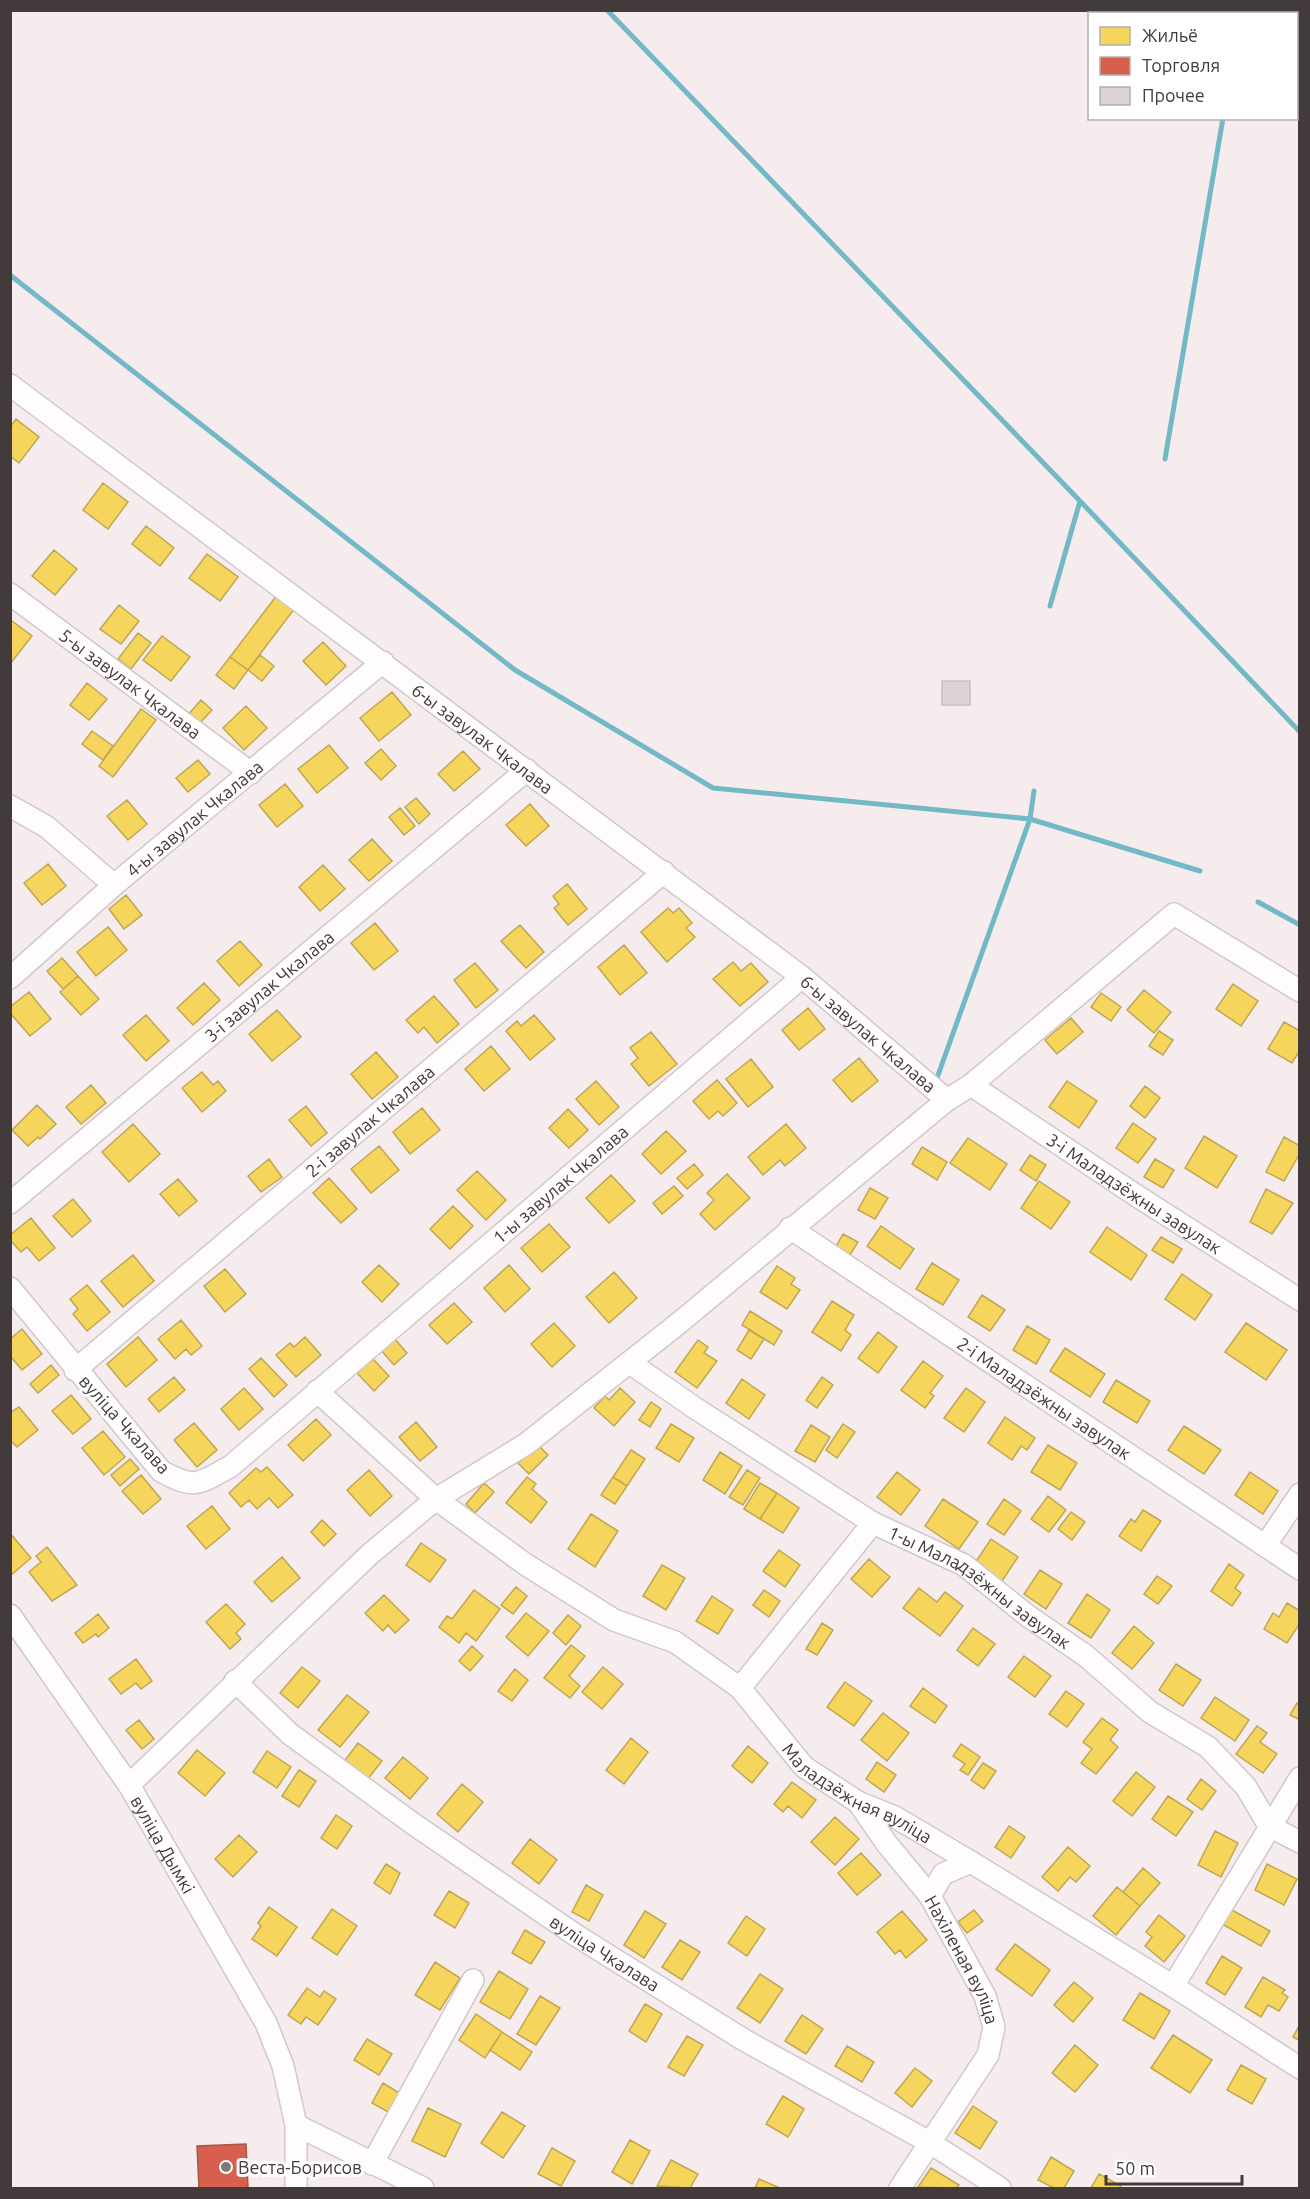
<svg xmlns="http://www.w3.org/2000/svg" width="1310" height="2199" font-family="Ubuntu,sans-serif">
<rect width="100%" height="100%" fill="#f6ecee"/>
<!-- homes -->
<path fill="#f6d55c" stroke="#c0a652" stroke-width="1.5" d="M16 419 39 437 19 463 10 456V427Z
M103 483 128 502 108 529 83 510Z
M146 526 174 548 160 566 132 544Z
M54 550 77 569 55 595 32 576Z
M207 554 238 577 220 601 189 578Z
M277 595 295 608 248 670 230 657Z
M119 605 139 621 121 644 100 629Z
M12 621 32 636 10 664V622Z
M138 633 151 643 131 669 118 659Z
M162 636 190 657 171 681 143 660Z
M323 642 346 666 326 685 303 661Z
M260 655 274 666 262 681 248 670Z
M230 657 248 670 234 689 216 675Z
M87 683 107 699 89 720 70 705Z
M392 692 411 715 379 741 360 718Z
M201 700 212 710 198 725 187 716Z
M246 706 267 728 244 750 223 728Z
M141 709 156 720 113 777 99 766Z
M92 731 113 746 103 760 82 744Z
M329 745 348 768 317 793 298 769Z
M381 749 396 766 381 780 365 763Z
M463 751 480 769 454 791 438 774Z
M198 760 210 774 188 792 176 778Z
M285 784 303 806 277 827 259 805Z
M416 798 430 814 419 824 405 807Z
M127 800 147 824 128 840 107 816Z
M530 804 549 826 526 846 506 825Z
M400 808 415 826 404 835 389 817Z
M372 839 392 861 369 881 349 860Z
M48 864 66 886 42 905 24 883Z
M323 865 345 889 320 911 299 887Z
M567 884 587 909 568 925 554 908 559 904 553 896Z
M126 895 142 915 124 929 109 909Z
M668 908 673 913 679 908 692 923 686 928 695 937 667 962 641 932Z
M375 923 398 951 374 970 351 943Z
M520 925 544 952 526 968 501 941Z
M108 927 127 950 96 976 77 952Z
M240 941 262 965 239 986 217 961Z
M624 945 647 973 620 995 598 967Z
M62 958 78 976 63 989 47 971Z
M733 962 741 971 751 963 768 982 740 1006 713 979Z
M475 963 498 990 476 1008 454 980Z
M78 976 99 999 81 1015 60 992Z
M204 983 220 1000 193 1025 177 1008Z
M1233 984 1258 1001 1241 1026 1216 1009Z
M1144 990 1171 1012 1154 1033 1127 1010Z
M29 992 51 1019 30 1036 10 1013V1007Z
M1101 993 1121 1007 1111 1021 1091 1007Z
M434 996 459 1024 437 1043 424 1027 418 1033 406 1020Z
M808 1008 825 1029 799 1050 782 1030Z
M277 1010 301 1037 272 1061 249 1034Z
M146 1015 169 1041 146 1061 123 1035Z
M534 1015 555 1039 530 1060 506 1031 517 1021 521 1026Z
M1071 1018 1083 1032 1057 1054 1045 1040Z
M1284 1022 1300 1031V1050L1292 1063 1268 1049Z
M1159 1031 1173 1040 1163 1055 1149 1046Z
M651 1032 677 1064 649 1086 631 1064 638 1058 630 1048Z
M491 1046 510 1069 484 1091 465 1069Z
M376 1052 398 1077 372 1099 351 1074Z
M859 1058 878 1081 852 1102 833 1080Z
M751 1059 773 1087 748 1107 726 1079Z
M202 1072 213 1085 218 1081 226 1091 202 1112 182 1088Z
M717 1080 737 1103 723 1116 718 1111 709 1119 693 1101Z
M596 1081 619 1107 599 1125 576 1099Z
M1067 1081 1097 1101 1079 1128 1049 1107Z
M91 1085 106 1103 81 1124 66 1107Z
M1145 1086 1160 1098 1145 1118 1130 1106Z
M37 1105 56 1124 40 1139 38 1137 28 1146 12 1130Z
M306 1106 327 1133 311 1146 289 1120Z
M422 1108 440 1130 410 1154 393 1132Z
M568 1109 588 1130 569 1148 549 1128Z
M1133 1123 1156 1139 1138 1163 1116 1148Z
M133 1124 160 1154 129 1182 102 1152Z
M786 1124 806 1148 785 1166 780 1160 763 1175 748 1157Z
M666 1131 686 1151 661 1174 642 1154Z
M1204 1136 1237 1156 1217 1188 1185 1168Z
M1284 1137 1300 1146V1153L1284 1181 1266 1172Z
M968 1138 1007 1164 990 1190 950 1163Z
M379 1146 399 1170 371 1193 351 1169Z
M922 1147 947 1162 937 1180 912 1164Z
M1030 1155 1046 1165 1036 1181 1020 1170Z
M269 1159 282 1177 261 1192 248 1176Z
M1155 1159 1174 1170 1163 1188 1144 1177Z
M694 1164 703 1175 687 1189 677 1178Z
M477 1171 506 1200 486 1220 457 1190Z
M727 1174 750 1198 715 1230 700 1214 714 1200 707 1193Z
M611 1175 635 1201 609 1223 586 1198Z
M329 1178 357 1209 341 1223 313 1193Z
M178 1179 197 1201 179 1216 160 1194Z
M1039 1181 1070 1202 1051 1229 1021 1208Z
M674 1186 683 1196 662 1214 653 1203Z
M870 1188 888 1198 875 1219 858 1210Z
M1266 1189 1293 1203 1272 1234 1250 1222Z
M73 1199 91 1221 72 1237 53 1216Z
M453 1206 473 1226 450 1249 430 1229Z
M31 1218 55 1248 39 1261 27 1247 21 1252 10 1240V1235Z
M549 1224 570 1247 542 1272 521 1248Z
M881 1226 914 1249 900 1269 867 1246Z
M1107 1227 1147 1255 1131 1280 1090 1252Z
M843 1234 858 1242 848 1258 834 1250Z
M1161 1237 1182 1249 1173 1263 1152 1250Z
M133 1255 154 1281 123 1307 101 1281Z
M932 1263 959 1280 943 1305 916 1289Z
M379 1265 399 1284 382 1302 362 1282Z
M509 1265 530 1289 505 1312 484 1288Z
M777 1266 795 1278 791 1284 800 1290 787 1309 760 1292Z
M225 1269 246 1294 225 1312 204 1286Z
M614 1272 637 1298 609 1323 586 1297Z
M1182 1274 1212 1295 1195 1320 1165 1299Z
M87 1285 110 1312 87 1331 73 1314 78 1309 70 1299Z
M982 1295 1005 1310 990 1331 968 1317Z
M832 1301 854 1315 845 1330 851 1335 841 1351 812 1332Z
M454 1303 472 1322 447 1344 429 1325Z
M750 1311 782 1331 774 1345 742 1325Z
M181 1320 202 1346 191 1355 186 1349 175 1359 158 1339Z
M554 1323 575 1346 552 1367 531 1344Z
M1246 1323 1287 1350 1266 1380 1225 1352Z
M1027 1326 1050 1340 1036 1364 1013 1350Z
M22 1329 42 1354 22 1370 10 1356V1339Z
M749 1330 764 1339 751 1359 737 1350Z
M878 1332 897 1347 878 1373 858 1358Z
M138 1337 157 1360 126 1387 107 1364Z
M305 1337 321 1355 296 1377 276 1355 290 1343 294 1347Z
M393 1337 407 1353 394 1365 380 1349Z
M698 1340 708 1347 704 1353 717 1361 697 1388 675 1372Z
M1065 1348 1105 1374 1090 1397 1050 1371Z
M261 1358 287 1385 274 1397 249 1369Z
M372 1358 389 1376 374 1391 357 1373Z
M923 1361 943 1376 930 1393 934 1396 925 1408 901 1390Z
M51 1365 59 1375 38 1393 30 1384Z
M174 1377 185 1390 159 1412 148 1399Z
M822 1377 833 1385 817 1408 806 1400Z
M742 1379 765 1395 749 1419 726 1403Z
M1116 1380 1150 1401 1137 1423 1103 1402Z
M244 1388 263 1409 239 1430 221 1409Z
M620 1388 635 1402 614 1426 594 1408 605 1396 609 1400Z
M966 1388 985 1402 964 1432 944 1418Z
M71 1395 91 1419 73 1434 52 1411Z
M651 1402 661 1409 650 1427 639 1420Z
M19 1407 38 1430 17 1447 10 1440V1413Z
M1005 1417 1035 1438 1027 1450 1021 1446 1012 1460 988 1443Z
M316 1419 331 1435 303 1461 288 1445Z
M416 1422 437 1447 420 1461 399 1437Z
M194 1423 217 1450 197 1467 174 1440Z
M671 1424 694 1438 679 1462 656 1448Z
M843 1424 855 1432 837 1458 826 1450Z
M811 1425 830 1437 815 1462 795 1451Z
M1184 1426 1221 1450 1204 1474 1168 1450Z
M103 1431 125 1457 104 1475 82 1448Z
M537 1444 548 1455 529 1474 518 1463Z
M1048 1445 1077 1463 1060 1490 1031 1472Z
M631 1450 645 1459 627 1486 613 1477Z
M720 1452 742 1466 725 1494 703 1480Z
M130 1459 139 1469 120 1486 111 1475Z
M267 1467 293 1495 278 1508 269 1498 257 1509 249 1500 241 1507 229 1493 256 1468 261 1472Z
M369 1470 392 1496 370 1516 347 1490Z
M747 1470 760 1478 743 1505 729 1497Z
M897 1472 920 1490 901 1515 877 1497Z
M1250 1472 1278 1491 1263 1514 1235 1495Z
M141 1475 161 1499 143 1514 122 1491Z
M527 1477 536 1484 532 1489 547 1502 531 1523 506 1503Z
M613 1477 627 1486 615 1504 601 1495Z
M484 1483 494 1492 475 1513 466 1504Z
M760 1483 777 1493 760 1519 744 1509Z
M777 1493 799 1508 783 1533 760 1519Z
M1048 1496 1066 1510 1049 1532 1031 1519Z
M943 1499 978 1522 959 1549 925 1526Z
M1004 1499 1021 1511 1004 1535 987 1524Z
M212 1506 230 1529 206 1549 187 1526Z
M1143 1510 1161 1521 1141 1551 1119 1536 1131 1519 1135 1522Z
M1071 1512 1085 1522 1072 1540 1058 1529Z
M591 1514 618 1531 595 1567 568 1549Z
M322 1520 336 1534 324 1546 311 1532Z
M10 1533 31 1558 11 1575 10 1574Z
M991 1539 1018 1557 1002 1581 975 1563Z
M421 1543 446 1560 430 1582 406 1565Z
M47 1547 77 1585 52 1601 29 1572 41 1562 36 1556Z
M779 1550 800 1565 785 1587 763 1571Z
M282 1557 300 1578 272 1602 254 1582Z
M869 1559 890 1577 872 1597 851 1579Z
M1229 1564 1244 1575 1235 1588 1241 1593 1232 1606 1211 1591Z
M662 1565 685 1578 666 1610 643 1596Z
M1040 1570 1062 1584 1046 1609 1024 1594Z
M1157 1576 1172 1586 1158 1604 1144 1594Z
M516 1587 527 1596 513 1614 501 1605Z
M919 1588 937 1602 945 1592 963 1606 940 1636 903 1608Z
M474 1590 500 1609 476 1641 466 1633 459 1643 439 1627 447 1616 452 1619Z
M764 1590 780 1601 769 1617 753 1605Z
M1087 1594 1110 1610 1091 1638 1068 1623Z
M384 1595 409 1620 395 1633 388 1625 383 1631 365 1613Z
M712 1596 733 1610 718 1634 696 1621Z
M1287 1603 1300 1611V1623L1287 1643 1264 1629 1273 1613 1279 1617Z
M226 1604 245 1624 236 1633 241 1639 230 1649 206 1622Z
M526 1613 549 1631 528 1656 506 1637Z
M98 1614 109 1628 98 1637 96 1634 83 1643 75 1633Z
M568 1615 581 1626 566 1645 553 1633Z
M822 1623 833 1630 817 1655 806 1649Z
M1134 1626 1154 1643 1132 1669 1112 1653Z
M973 1628 995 1644 978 1666 957 1650Z
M571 1645 585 1656 569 1676 580 1686 570 1698 544 1678Z
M472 1646 483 1656 470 1671 459 1661Z
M1024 1656 1051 1676 1035 1697 1008 1677Z
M136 1659 152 1681 141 1689 136 1683 121 1694 109 1679Z
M1176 1664 1201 1680 1183 1706 1159 1690Z
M302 1667 320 1681 298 1708 280 1693Z
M603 1667 623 1684 602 1709 582 1692Z
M515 1669 528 1680 512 1701 498 1691Z
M845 1682 872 1701 854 1726 827 1707Z
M923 1688 947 1706 935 1723 910 1706Z
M1066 1691 1084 1704 1067 1727 1049 1714Z
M347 1695 369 1712 340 1747 318 1730Z
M1215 1697 1249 1720 1235 1741 1201 1718Z
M1297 1703 1300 1705V1720L1290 1715Z
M883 1713 909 1733 887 1761 861 1740Z
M1102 1718 1118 1730 1110 1740 1118 1747 1096 1774 1081 1763 1092 1749 1083 1742Z
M139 1720 154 1739 142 1749 126 1730Z
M1257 1726 1267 1733 1260 1742 1277 1754 1263 1773 1236 1754Z
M631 1738 648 1752 624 1784 606 1770Z
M358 1743 382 1761 367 1780 343 1763Z
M961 1744 980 1757 968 1775 960 1770 965 1764 953 1756Z
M748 1746 768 1763 752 1783 732 1766Z
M197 1750 225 1773 205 1796 178 1773Z
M267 1751 291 1767 277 1788 253 1772Z
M403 1757 428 1778 410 1799 385 1778Z
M877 1762 896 1775 884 1792 866 1779Z
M983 1763 996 1771 984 1789 971 1780Z
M299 1770 316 1781 299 1807 282 1796Z
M1136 1772 1155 1787 1132 1816 1113 1801Z
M1201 1779 1216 1791 1202 1810 1187 1799Z
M792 1782 816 1800 802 1818 788 1806 783 1812 774 1804Z
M462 1784 483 1802 458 1832 437 1814Z
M1168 1796 1193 1812 1176 1836 1152 1819Z
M336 1815 352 1826 337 1849 321 1838Z
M835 1817 859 1839 835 1865 811 1842Z
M1009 1826 1025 1837 1011 1858 995 1847Z
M1215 1831 1238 1843 1221 1877 1198 1865Z
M239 1835 257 1852 233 1877 215 1859Z
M530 1839 557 1860 539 1884 512 1863Z
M1068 1847 1090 1866 1076 1882 1070 1877 1058 1891 1042 1877Z
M861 1853 881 1875 857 1895 838 1873Z
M386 1864 400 1873 390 1894 374 1883Z
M1267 1864 1297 1879 1284 1905 1255 1890Z
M1143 1868 1160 1883 1140 1906 1123 1892Z
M586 1885 603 1895 589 1921 572 1912Z
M1117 1887 1140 1906 1116 1935 1093 1916Z
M449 1891 469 1903 455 1928 434 1915Z
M269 1907 297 1927 277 1956 252 1939 261 1926 258 1923Z
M332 1909 357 1926 337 1955 312 1938Z
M1230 1909 1270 1931 1261 1946 1222 1924Z
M974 1910 983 1921 967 1933 958 1922Z
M645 1911 666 1924 644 1958 624 1945Z
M902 1911 927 1940 906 1958 900 1950 895 1954 877 1932Z
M1159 1915 1185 1936 1164 1962 1145 1946 1152 1937 1146 1932Z
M746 1916 765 1929 747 1956 728 1943Z
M525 1930 545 1942 531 1964 512 1953Z
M680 1940 700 1952 682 1980 662 1967Z
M1015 1944 1050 1970 1032 1996 996 1969Z
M1222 1956 1242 1968 1225 1995 1206 1983Z
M435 1962 460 1978 440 2010 415 1995Z
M499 1971 528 1989 510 2019 480 2002Z
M760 1974 783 1989 760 2023 737 2008Z
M1263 1977 1285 1990 1282 1993 1288 1997 1279 2011 1268 2005 1261 2017 1245 2007Z
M1074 1982 1093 1998 1073 2022 1054 2005Z
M307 1988 320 1997 324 1991 336 1999 318 2025 306 2017 301 2024 288 2015Z
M1140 1993 1170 2011 1154 2039 1123 2020Z
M540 1996 560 2008 536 2045 517 2034Z
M645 2004 662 2014 646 2042 629 2031Z
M476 2014 502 2032 485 2058 459 2040Z
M802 2015 823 2029 806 2054 785 2041Z
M1300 2024V2041L1293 2037Z
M502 2032 532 2052 520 2070 490 2050Z
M1173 2035 1212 2060 1190 2093 1151 2068Z
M687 2036 703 2045 684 2076 668 2067Z
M367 2039 392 2054 379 2075 354 2060Z
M1075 2045 1098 2065 1075 2092 1052 2073Z
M847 2046 874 2062 862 2082 835 2066Z
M1241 2065 1266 2079 1252 2104 1227 2090Z
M915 2068 932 2081 912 2107 895 2093Z
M383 2083 401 2094 390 2113 372 2103Z
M783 2096 804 2109 788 2137 766 2124Z
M973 2106 997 2122 980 2149 955 2133Z
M428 2108 461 2124 445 2157 412 2141Z
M502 2112 525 2126 503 2158 481 2143Z
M630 2140 650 2151 632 2184 612 2172Z
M552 2148 575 2161 561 2186 538 2174Z
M1051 2157 1074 2171 1064 2188H1054L1038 2180Z
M671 2160 698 2174 690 2188 657 2186Z
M931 2168 959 2185 956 2188 918 2187Z
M1099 2174 1121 2186 1120 2188H1091Z
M759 2179 780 2188H755Z"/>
<!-- shops -->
<path fill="#d6604d" stroke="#aa5548" stroke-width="1.5" d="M246 2144 248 2188H199L197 2146Z"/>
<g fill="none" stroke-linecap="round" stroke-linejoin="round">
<!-- stream -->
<path stroke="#73b8c7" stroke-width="5" d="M607 10 1080 501
M1236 14V10
M10 275 515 670 713 788 1030 819 937 1078
M1165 459 1223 118
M1050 606 1080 501 1300 732
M1034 791 1030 819 1200 871
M1258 902 1300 925"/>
</g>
<!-- building -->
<path fill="#dbd3d4" stroke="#c8c1c3" stroke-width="1.5" d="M942 681H970V705H942Z"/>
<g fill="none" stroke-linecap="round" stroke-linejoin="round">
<defs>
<g id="minor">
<path id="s1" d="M10 385 802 977 947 1100"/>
<path id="s2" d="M10 594 251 773"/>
<path d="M10 806 47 827 114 885"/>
<path id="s3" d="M10 978 114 885 383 662"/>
<path id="s4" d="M971 1085 1137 1196 1300 1300"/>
<path id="s5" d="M10 1203 527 770"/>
<path id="s6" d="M790 1228 1300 1569"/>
<path id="s7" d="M10 1288 161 1471C195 1490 199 1484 231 1466L802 977"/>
<path id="s8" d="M630 1363 695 1408 873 1523 964 1565 1028 1616 1086 1656 1150 1712 1208 1747 1246 1787 1269 1826 1300 1842"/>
<path id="s9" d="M75 1370 664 872"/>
<path id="s10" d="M317 1391 436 1499 525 1564 614 1620 675 1642 740 1688 804 1767 858 1802 895 1817 971 1862 1173 1986 1300 2068"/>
<path d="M1265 1546 1300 1494"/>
<path id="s11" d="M10 1615 129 1785 266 2023 283 2066 296 2125V2188"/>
<path id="s12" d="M235 1681 290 1734 412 1823 577 1936 744 2040 929 2142 1000 2188"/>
<path d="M740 1688 873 1523"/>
<path d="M129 1785 369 1555 436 1499 526 1444 679 1323 947 1100 971 1085 1174 914 1300 991"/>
<path id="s13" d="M858 1802 887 1844 930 1896 985 1996 994 2027 988 2055 900 2188"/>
<path d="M930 1896 943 1874 971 1862"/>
<path d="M1173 1986 1300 1778"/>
<path d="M296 2125 423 2188"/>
<path d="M372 2164 473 1980"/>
</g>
</defs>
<!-- minor casing -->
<use href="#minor" stroke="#d0c8ca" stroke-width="24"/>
<!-- minor -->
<use href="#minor" stroke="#fefcfc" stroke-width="21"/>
</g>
<!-- markers -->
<circle fill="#81787a" stroke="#fff" stroke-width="2" cx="226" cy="2167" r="6"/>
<g text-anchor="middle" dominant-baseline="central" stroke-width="6" stroke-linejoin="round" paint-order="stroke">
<!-- street labels -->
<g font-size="18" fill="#423a3b" stroke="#fff">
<text stroke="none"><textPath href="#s2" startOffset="150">5-ы завулак Чкалава</textPath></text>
<text stroke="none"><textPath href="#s1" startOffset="590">6-ы завулак Чкалава</textPath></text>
<text stroke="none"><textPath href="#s3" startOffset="244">4-ы завулак Чкалава</textPath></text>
<text stroke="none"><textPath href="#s5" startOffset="338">3-і завулак Чкалава</textPath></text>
<text stroke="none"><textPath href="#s1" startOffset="1076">6-ы завулак Чкалава</textPath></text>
<text stroke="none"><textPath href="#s9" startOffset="386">2-і завулак Чкалава</textPath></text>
<text stroke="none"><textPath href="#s7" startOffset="747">1-ы завулак Чкалава</textPath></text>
<text stroke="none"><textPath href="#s4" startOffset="196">3-і Маладзёжны завулак</textPath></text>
<text stroke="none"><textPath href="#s6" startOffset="306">2-і Маладзёжны завулак</textPath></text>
<text transform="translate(125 1424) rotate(48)">вуліца Чкалава</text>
<text stroke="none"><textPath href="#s8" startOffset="416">1-ы Маладзёжны завулак</textPath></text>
<text stroke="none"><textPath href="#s10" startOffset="681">Маладзёжная вуліца</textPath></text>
<text stroke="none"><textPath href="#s11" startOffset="276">вуліца Дымкі</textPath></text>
<text stroke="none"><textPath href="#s12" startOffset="460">вуліца Чкалава</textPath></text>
<text stroke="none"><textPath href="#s13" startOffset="190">Нахіленая вуліца</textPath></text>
</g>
<!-- poi labels -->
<g font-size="18" fill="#423a3b" stroke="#fff" text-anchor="start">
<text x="238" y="2167">Веста-Борисов</text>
</g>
</g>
<!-- border -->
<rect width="1310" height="2199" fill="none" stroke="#423a3b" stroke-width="24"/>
<!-- legend -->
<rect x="1088" y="12" width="210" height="108" fill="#ffffff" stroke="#b3b0b1" stroke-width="1.5"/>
<rect x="1100" y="27" width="30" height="18" fill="#f6d55c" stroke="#b3b0b1" stroke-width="1.5"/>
<text x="1142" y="42" font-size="18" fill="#423a3b">Жильё</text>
<rect x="1100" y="57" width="30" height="18" fill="#d6604d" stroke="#b3b0b1" stroke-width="1.5"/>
<text x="1142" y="72" font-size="18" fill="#423a3b">Торговля</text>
<rect x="1100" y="87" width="30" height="18" fill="#dbd3d4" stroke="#b3b0b1" stroke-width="1.5"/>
<text x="1142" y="102" font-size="18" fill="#423a3b">Прочее</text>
<!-- scale -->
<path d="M1106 2175v9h136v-9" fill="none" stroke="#423a3b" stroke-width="3"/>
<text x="1115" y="2175" font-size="18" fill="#423a3b" stroke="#ffffff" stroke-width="4.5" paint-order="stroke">50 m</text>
</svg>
